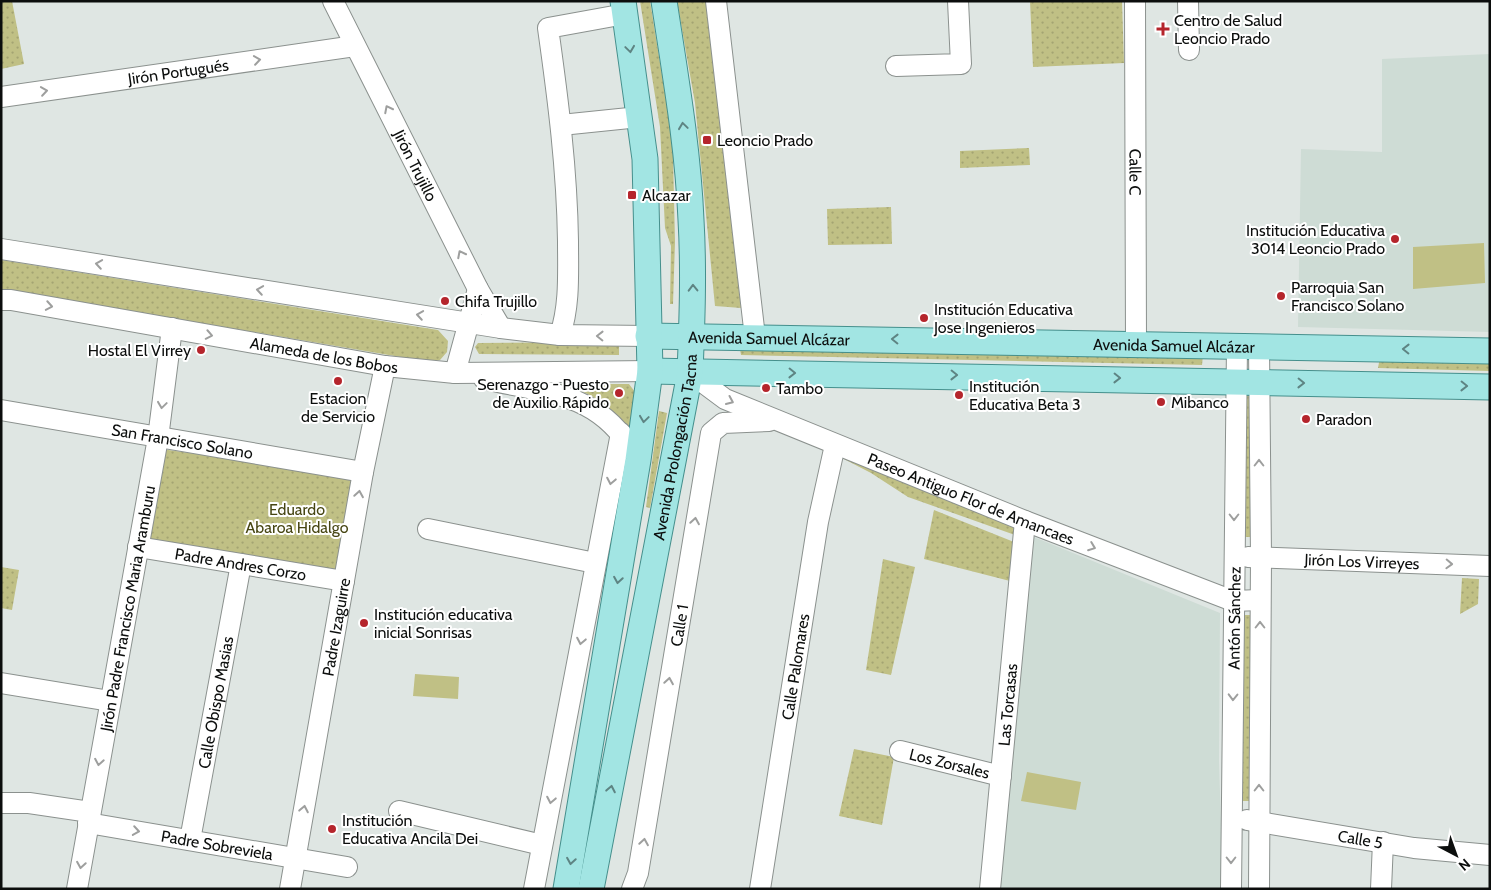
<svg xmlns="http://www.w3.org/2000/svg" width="1491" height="890" font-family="Cabin,sans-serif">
<defs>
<pattern id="green-dots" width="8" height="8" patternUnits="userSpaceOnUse" patternTransform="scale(1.25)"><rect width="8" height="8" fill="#c0c085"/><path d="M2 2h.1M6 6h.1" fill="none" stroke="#a4a472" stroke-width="1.8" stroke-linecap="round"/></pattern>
</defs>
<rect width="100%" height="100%" fill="#dfe6e3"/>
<!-- built -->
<path fill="#cedcd5" d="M1490 54V332L1298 327 1301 149 1382 152V59Z
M1029 535 1220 613 1219 761 1223 889H996Z"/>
<!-- green -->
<path fill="url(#green-dots)" d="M1 1H12L24 64 1 69Z
M640 1H650L669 118 673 156 675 242 673 304H670L671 246 665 228 660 127Z
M677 1H708L717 68 741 308 715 306 695 103Z
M1030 1H1122L1124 63 1033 67Z
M1029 148 1030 165 960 168V151Z
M891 207 892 244 828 245 827 209Z
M1 260 438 330 448 341 447 352 440 360 430 362 136 312 1 292Z
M619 342V355L479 354 475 347 478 343Z
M739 344 1203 355 1202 365 741 355Z
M1380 357 1490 359V371L1378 368Z
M543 384H629L635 392 633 433C618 417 602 399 581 391 569 387 555 386 543 384Z
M1245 388H1255L1252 537H1242Z
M659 411 667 413 650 508 646 507Z
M161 449 355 476 339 575 143 543Z
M844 452 1016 527 1015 535 908 497 871 473 842 458Z
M934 510 1014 542 1010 581 924 559Z
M883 559 915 567 891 675 866 670Z
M1 567 19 570 12 610 1 608Z
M1462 578 1479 579 1478 604 1460 614Z
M1241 615H1253L1250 801H1237Z
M854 749 894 757 882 825 839 816Z"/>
<!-- pitch -->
<path fill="#c0c085" d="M1484 243 1485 283 1413 289V247Z
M415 674 459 677 458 699 413 696Z
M1027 772 1081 782 1076 810 1021 801Z"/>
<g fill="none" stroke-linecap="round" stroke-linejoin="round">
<defs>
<g id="minor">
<path id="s1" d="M333 1 478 289 501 328"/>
<path d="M716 1 755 337"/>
<path id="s2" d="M1135 1 1136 343"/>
<path d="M1188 1 1189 50"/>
<path d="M896 66 961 64 958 1"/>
<path id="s3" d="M1 97 355 46"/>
<path d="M561 125 639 117"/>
<path d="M1 249 501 328 560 335 648 336"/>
<path id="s4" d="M1 300H11L385 366 455 373 650 371"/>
<path d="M560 335C570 305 568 273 568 241 567 169 558 99 548 28L625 14"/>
<path d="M1259 347 1261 557 1259 889"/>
<path d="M455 373 478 289"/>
<path id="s5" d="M690 373 725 399 1025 521 1233 601 1260 600"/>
<path d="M484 379C540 392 593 391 628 444"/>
<path id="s6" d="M1 410 363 472"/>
<path d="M428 529 595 563"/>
<path id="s7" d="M138 547 344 581"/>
<path id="s8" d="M1248 557 1490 566"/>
<path d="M1 683 110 701"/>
<path id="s9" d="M900 751 1001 776"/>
<path d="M1 803H29L90 812"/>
<path d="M399 811 542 845"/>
<path id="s10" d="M1247 820 1414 848 1490 855"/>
<path id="s11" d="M88 823 347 867"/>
<path id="s12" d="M190 840 241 564"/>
<path id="s13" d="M77 889 158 438 172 328"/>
<path id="s14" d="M290 889 363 472 385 366"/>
<path d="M534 889 621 433"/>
<path id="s15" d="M632 889 638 873 711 433 723 423 769 421"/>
<path id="s16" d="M760 889 818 522 835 445"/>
<path id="s17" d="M990 889 1025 521"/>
<path id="s18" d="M1231 889 1237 346"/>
<path d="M1381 889 1383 842"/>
</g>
<g id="major">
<path id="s19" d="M648 336 1490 351"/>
<path d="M650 371 1490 387"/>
<path d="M566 889 638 460 650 371 645 159 623 1"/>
<path id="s20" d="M591 889 690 373C692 322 694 271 691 220 688 147 675 74 664 1"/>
</g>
</defs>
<!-- minor casing -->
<use href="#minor" stroke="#8b918e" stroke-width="22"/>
<!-- major casing -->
<use href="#major" stroke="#458f8c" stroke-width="27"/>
<!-- minor -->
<use href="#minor" stroke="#fff" stroke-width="20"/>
<!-- major -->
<use href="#major" stroke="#a2e5e3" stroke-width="25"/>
</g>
<!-- one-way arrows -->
<defs><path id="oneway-chevron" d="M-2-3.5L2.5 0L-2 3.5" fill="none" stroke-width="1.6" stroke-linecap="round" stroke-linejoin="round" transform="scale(1.25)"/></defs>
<g stroke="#5e8483">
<use href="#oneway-chevron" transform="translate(630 49) rotate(82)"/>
<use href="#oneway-chevron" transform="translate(683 126) rotate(-98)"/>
<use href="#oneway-chevron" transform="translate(693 288) rotate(-91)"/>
<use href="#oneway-chevron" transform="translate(895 339) rotate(-179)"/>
<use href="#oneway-chevron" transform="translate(1406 349) rotate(-179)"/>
<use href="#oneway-chevron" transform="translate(792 373) rotate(1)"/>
<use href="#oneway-chevron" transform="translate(954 375) rotate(1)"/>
<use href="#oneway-chevron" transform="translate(1117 378) rotate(1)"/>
<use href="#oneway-chevron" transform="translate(1301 383) rotate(1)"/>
<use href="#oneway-chevron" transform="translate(1464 386) rotate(1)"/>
<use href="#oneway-chevron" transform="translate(644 419) rotate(98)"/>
<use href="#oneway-chevron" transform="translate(618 580) rotate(99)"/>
<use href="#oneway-chevron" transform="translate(611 789) rotate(-79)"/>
<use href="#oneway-chevron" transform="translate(571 861) rotate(99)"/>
</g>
<g stroke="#9e9f9e">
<use href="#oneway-chevron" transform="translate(257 60) rotate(-8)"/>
<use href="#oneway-chevron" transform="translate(44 91) rotate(-8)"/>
<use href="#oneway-chevron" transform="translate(388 109) rotate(-117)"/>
<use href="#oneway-chevron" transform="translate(461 254) rotate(-117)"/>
<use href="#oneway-chevron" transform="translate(99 264) rotate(-171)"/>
<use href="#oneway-chevron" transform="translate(260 290) rotate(-171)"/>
<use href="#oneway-chevron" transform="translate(49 306) rotate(10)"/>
<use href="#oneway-chevron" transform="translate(420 315) rotate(-171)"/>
<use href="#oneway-chevron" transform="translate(209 335) rotate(11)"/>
<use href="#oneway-chevron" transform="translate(600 336) rotate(-179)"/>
<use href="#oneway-chevron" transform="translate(730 401) rotate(24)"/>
<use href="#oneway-chevron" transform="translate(162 405) rotate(98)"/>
<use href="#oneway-chevron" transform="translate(1259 463) rotate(-90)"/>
<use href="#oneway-chevron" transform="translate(611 481) rotate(101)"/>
<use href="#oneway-chevron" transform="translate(359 494) rotate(-81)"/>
<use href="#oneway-chevron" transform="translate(1234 517) rotate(90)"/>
<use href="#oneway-chevron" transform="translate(695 521) rotate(-81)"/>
<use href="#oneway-chevron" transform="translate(1092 547) rotate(21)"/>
<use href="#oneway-chevron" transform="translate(1449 564) rotate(2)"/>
<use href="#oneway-chevron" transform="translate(1260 625) rotate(-90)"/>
<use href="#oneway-chevron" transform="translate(581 641) rotate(101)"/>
<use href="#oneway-chevron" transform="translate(669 681) rotate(-81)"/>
<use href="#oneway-chevron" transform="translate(1233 697) rotate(91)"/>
<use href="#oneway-chevron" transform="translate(99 762) rotate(100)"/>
<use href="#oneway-chevron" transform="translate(1259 788) rotate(-90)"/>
<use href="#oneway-chevron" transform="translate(551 800) rotate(101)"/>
<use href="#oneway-chevron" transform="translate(304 809) rotate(-79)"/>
<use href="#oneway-chevron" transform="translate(136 831) rotate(9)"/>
<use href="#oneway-chevron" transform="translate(644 842) rotate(-81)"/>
<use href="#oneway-chevron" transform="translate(1231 860) rotate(90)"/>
<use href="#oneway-chevron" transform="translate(81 865) rotate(99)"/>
</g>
<!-- markers -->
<g fill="#b5252c" stroke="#fff" stroke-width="2">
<path d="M1160.5 21.5h5v5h5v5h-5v5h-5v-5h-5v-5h5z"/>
<rect x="702" y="135" width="10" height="10" rx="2.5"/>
<rect x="627" y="190" width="10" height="10" rx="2.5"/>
<circle cx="1395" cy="239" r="5"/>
<circle cx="1281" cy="296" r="5"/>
<circle cx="445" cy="301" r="5"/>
<circle cx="924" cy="318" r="5"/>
<circle cx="201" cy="350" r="5"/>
<circle cx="338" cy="381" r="5"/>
<circle cx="766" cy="388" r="5"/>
<circle cx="619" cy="393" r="5"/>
<circle cx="959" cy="395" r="5"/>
<circle cx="1161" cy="402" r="5"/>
<circle cx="1306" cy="419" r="5"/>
<circle cx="364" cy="623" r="5"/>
<circle cx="332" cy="829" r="5"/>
</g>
<g text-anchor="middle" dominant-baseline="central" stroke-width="4" stroke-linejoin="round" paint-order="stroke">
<!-- poi labels -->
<g font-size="16" fill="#0c0e0d" stroke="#fff" text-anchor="start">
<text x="1174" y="20">Centro de Salud<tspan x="1174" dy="18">Leoncio Prado</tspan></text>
<text x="717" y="140">Leoncio Prado</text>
<text x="642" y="195">Alcazar</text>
<text x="1385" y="230" text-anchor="end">Institución Educativa<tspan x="1385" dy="18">3014 Leoncio Prado</tspan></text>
<text x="1291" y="287">Parroquia San<tspan x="1291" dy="18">Francisco Solano</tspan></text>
<text x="455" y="301">Chifa Trujillo</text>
<text x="934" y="309">Institución Educativa<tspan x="934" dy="18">Jose Ingenieros</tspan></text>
<text x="191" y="350" text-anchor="end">Hostal El Virrey</text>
<text x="609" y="384" text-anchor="end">Serenazgo - Puesto<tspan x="609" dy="18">de Auxilio Rápido</tspan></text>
<text x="969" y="386">Institución<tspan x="969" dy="18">Educativa Beta 3</tspan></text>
<text x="776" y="388">Tambo</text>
<text x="338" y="398" text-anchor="middle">Estacion<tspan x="338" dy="18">de Servicio</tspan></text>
<text x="1171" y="402">Mibanco</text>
<text x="1316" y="419">Paradon</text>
<text x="374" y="614">Institución educativa<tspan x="374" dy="18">inicial Sonrisas</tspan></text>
<text x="342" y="820">Institución<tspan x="342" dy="18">Educativa Ancila Dei</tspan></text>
</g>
<!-- street labels -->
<g font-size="16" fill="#0c0e0d" stroke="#fff">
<text stroke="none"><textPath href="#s3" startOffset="179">Jirón Portugués</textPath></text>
<text stroke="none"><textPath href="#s1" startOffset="184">Jirón Trujillo</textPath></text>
<text stroke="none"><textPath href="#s2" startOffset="171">Calle C</textPath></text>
<text stroke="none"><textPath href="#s19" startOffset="121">Avenida Samuel Alcázar</textPath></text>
<text stroke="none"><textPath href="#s19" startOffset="526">Avenida Samuel Alcázar</textPath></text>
<text stroke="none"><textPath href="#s4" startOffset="328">Alameda de los Bobos</textPath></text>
<text stroke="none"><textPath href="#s6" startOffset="184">San Francisco Solano</textPath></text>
<text stroke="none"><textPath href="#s20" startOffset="450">Avenida Prolongación Tacna</textPath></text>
<text stroke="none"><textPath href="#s5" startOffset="309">Paseo Antiguo Flor de Amancaes</textPath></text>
<text stroke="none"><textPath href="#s8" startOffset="114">Jirón Los Virreyes</textPath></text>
<text stroke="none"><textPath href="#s7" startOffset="104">Padre Andres Corzo</textPath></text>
<text stroke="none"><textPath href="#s13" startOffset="285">Jirón Padre Francisco Maria Aramburu</textPath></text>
<text stroke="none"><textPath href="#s18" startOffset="271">Antón Sánchez</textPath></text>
<text stroke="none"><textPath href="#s15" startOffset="268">Calle 1</textPath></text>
<text stroke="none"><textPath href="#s14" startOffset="266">Padre Izaguirre</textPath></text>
<text stroke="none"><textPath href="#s16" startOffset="225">Calle Palomares</textPath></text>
<text stroke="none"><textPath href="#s12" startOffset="140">Calle Obispo Masias</textPath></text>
<text stroke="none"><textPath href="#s17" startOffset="185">Las Torcasas</textPath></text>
<text stroke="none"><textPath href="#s9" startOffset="51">Los Zorsales</textPath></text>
<text stroke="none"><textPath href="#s10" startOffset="115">Calle 5</textPath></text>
<text stroke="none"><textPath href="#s11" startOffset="131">Padre Sobreviela</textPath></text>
</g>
<!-- park labels -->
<g font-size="16" fill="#474613" stroke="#fff">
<text x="297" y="509">Eduardo<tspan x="297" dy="18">Abaroa Hidalgo</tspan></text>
</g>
</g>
<!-- border -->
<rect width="1491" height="890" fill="none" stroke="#0c0e0d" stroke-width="5"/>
<!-- north arrow -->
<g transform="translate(1456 855) rotate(139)" stroke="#ffffff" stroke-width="4" paint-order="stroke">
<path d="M0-4L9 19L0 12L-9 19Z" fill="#0c0e0d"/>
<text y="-8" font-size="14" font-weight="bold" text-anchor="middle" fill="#0c0e0d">N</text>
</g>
</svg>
